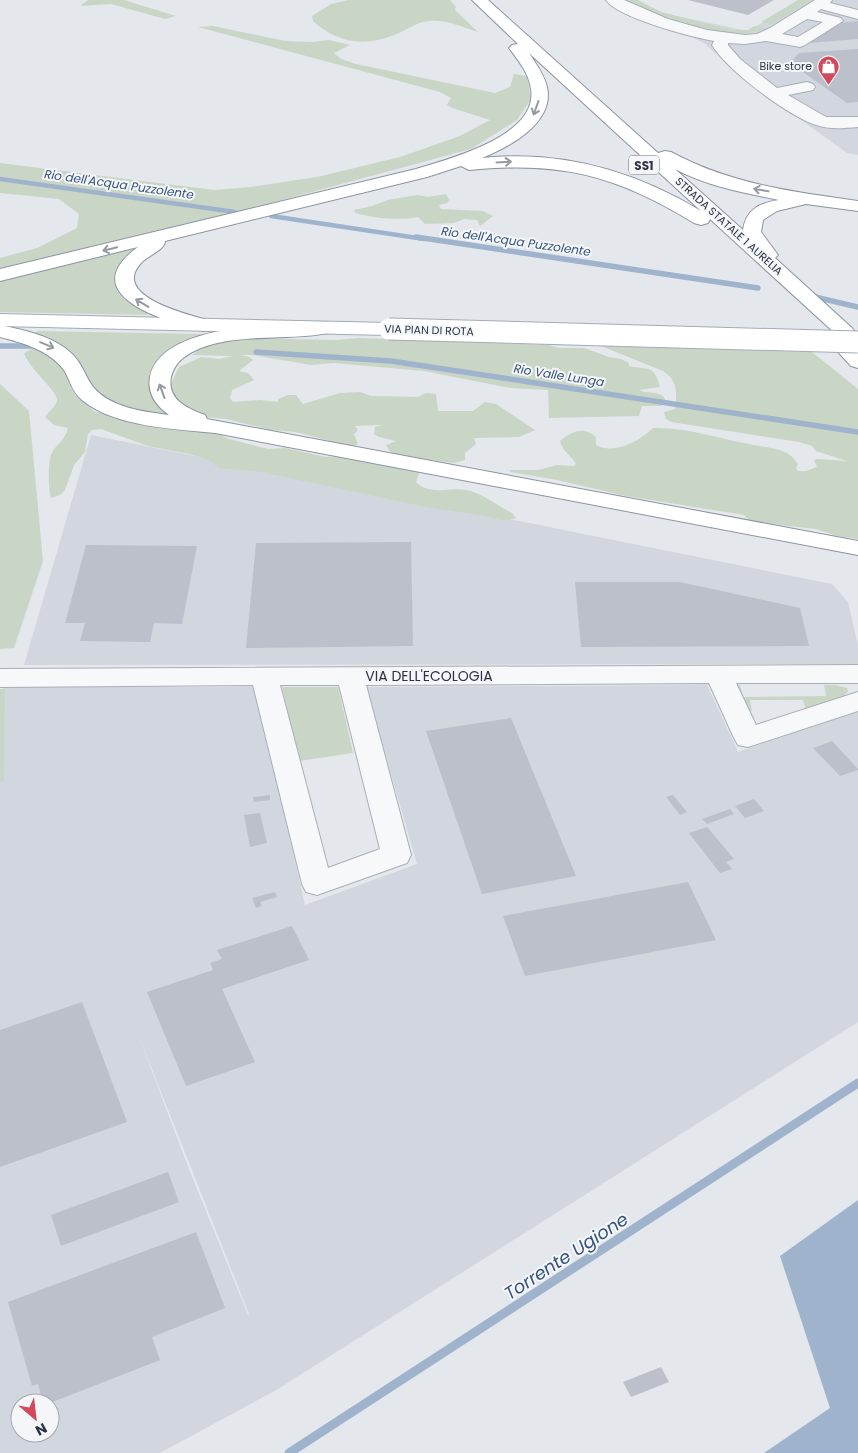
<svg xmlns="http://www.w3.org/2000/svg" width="858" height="1453" font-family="Poppins,sans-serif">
<rect width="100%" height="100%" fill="#e4e7ec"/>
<!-- built -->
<path fill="#d2d6de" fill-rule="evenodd" d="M604 0H634L657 12 748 31 802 0H858V155L847 153 740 76 704 43 674 29 646 23 619 11Z
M91 435 832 584 848 602 858 645V664L24 665Z
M707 685 738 752 858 710V1022L278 1389 160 1453H0V778L3 777V687H255L305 905 417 864 366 687ZM136 1029 249 1314 248 1315 187 1164ZM20 1403H50V1433H20Z"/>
<!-- green -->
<path fill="#c9d6c5" d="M88 0H124L176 16 165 19 111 4 80 6Z
M349 0H450L456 7 455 10 478 32C462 27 446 19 429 21 416 22 406 31 394 35 364 47 337 43 313 21L312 16 331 4Z
M626 0H638L661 12 732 30H748L754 26 765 28C736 45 654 16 626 0Z
M798 0H812L771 24 761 22Z
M213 26 285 41 312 42 329 40 350 45 334 53 341 59 356 64 495 93 510 87 514 74 527 76 531 99 517 120 471 149 264 205 112 244 0 271V258L37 248 77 228 79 214 59 199 0 193V163L214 190 251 187 317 177 400 157 460 136 490 120 452 108 447 105 451 98 440 92 198 27Z
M446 194 449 200 447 203 439 205 441 209 483 211 493 216 480 226 477 220 464 219 454 223 425 224 418 217C398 221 374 218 355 213L354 210 372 206 388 200 417 195 428 197Z
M143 246 121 264 118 270 117 281 125 299 149 313 147 315 0 312V279Z
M38 331 201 334V338L164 358 169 415H167L138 410 106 399 31 334Z
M245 338 336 340 359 338 549 345 559 348H584L609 357 621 359 629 363V366C650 370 654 365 660 387L639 390C648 395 662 389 666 401L661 406H642L639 416 549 418 548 390 510 388 424 371 334 363 311 365 252 355H241L249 357 253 360 239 371 248 373 254 380 232 390 230 398 233 402 260 400 278 402V399L288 395H296L303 404 340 393 360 392 371 396 418 397 426 393 436 394 438 411H473L485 402 496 404 535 430 519 437 474 438 476 444 465 453V460L454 463 399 456 392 454 386 445 396 441 379 437 374 434 375 427 382 425 355 426 358 430 354 434 358 444 352 447 296 432 271 430 226 419 206 417 177 402 170 393V386L179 367 201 357 219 359 233 356 192 355 203 346Z
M601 346 812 352 858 389V539L837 536 816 529 761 523 749 520 744 515 626 496 557 480 511 472 509 470H538L557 465 574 466 576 464C571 455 562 451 560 441 570 432 586 425 596 438V445C614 455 640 441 653 428 686 427 717 438 749 444 761 447 775 447 787 453 791 455 795 460 798 464L796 468 798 471H806L817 467 814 460 817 459 847 461 816 451 812 446 799 442 671 422 666 419 664 412 675 409C677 392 678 381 663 371Z
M36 347 57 359 60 366 73 382 75 394 95 412 117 414 212 431 229 439 268 449 285 448 326 457 339 456 412 465 419 473 416 482C429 496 450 487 466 490 482 493 498 506 512 513L516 518 504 521 486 516 426 507 262 472 219 468 209 460 189 454 148 446 101 429 92 430 88 434 85 452 74 465 65 490 60 495 51 498C48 488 48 463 51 455 55 445 66 439 68 428L54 425 45 417C48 412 55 408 57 401 60 393 28 368 24 353Z
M0 384 29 411 43 561 14 648 0 649Z
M733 685H740L743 697 826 696 824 685H835L847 688 848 692 840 699 806 710 803 700H750L752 711 747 709Z
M282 687H338L353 753 299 761Z
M0 689H5L4 780 0 782Z"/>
<!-- water -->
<path fill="#9fb4cc" d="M858 1200V1453H764L830 1408 780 1256Z"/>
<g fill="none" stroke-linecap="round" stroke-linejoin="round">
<!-- stream-far2 -->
<path stroke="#9fb4cc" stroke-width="4.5" d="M0 179 235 212
M271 216 424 239"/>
<!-- stream-far1 -->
<path stroke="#9fb4cc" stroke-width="5.5" d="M416 237 758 288
M815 297 858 307
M0 346H32
M256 352 391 361 858 432"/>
<!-- stream -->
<path stroke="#9fb4cc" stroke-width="9" d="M289 1453 858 1083"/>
</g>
<!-- building -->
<path fill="#bbc0ca" d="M688 0H774L748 15Z
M858 21V39L809 43 838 23Z
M858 49V102L847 103 790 63 799 53Z
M411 542 413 646 246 648 256 543Z
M86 545 197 546 182 624 154 623 150 642 80 641 85 623H65Z
M575 582H680L800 608 809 646 581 647Z
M511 718 576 876 482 894 426 731Z
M832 741 858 769V770L840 776 813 748Z
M270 795V800L254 802 253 797Z
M673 795 687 812 680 815 666 797Z
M754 799 764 811 745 818 735 806Z
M730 809 734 814 707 824 702 819Z
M260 813 267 843 250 847 244 815Z
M707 827 734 859 726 862 732 869 720 873 689 833Z
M688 882 716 940 525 976 503 916Z
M275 892 277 897 260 902 262 906 256 908 252 898Z
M292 926 309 960 222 989 255 1062 186 1086 147 992 213 970 210 963 222 959 217 950Z
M82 1002 127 1122 0 1167V1030Z
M168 1172 179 1202 61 1246 51 1215Z
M196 1232 225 1308 152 1337 160 1360 50 1403H43L38 1384 32 1386 8 1302Z
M661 1367 669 1382 631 1397 623 1382Z"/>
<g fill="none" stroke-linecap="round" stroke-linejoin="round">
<defs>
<path id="minor" d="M606 0H624L668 19 707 30 745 35 757 34 770 28 815 0H832L830 3 858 10V19L821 9 817 12 841 18 843 21 805 45 800 47 766 41 745 44 728 43V45L740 59 777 88 807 82 813 84 815 87 813 90 788 95 826 117H858V127C844 128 830 130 816 125 787 115 728 71 712 45L714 41C692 37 618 18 606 0ZM807 19 823 22 798 37 782 34Z
M858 665V683H736L756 725 858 692V711L748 747 738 745 734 738 709 683 366 685 411 855 407 863 317 895 306 892 302 884 253 685 0 687V669ZM280 685H339L380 849 328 868Z"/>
<path id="major" d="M0 314 389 323 396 325 399 329 396 333 389 335 0 326Z"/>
<path id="highway" d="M472 0H488L658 153 665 151 671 152C730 184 793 192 858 201V211L806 204 777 211 763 220 761 232 778 255 775 258 852 328 855 332 852 336 845 338 838 336 710 219 708 223 701 225 694 223C616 175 560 161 469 170L461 166 427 177 165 241C165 250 147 256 141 263 110 297 190 315 211 321L214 325 211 329 204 331C166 322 72 295 138 247L0 281V269L416 169C449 159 539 136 531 89 529 73 518 60 509 48L512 45 518 44ZM529 53 701 211C633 170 561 150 482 158 509 147 555 123 547 87 544 74 536 64 529 53ZM675 169C707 186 744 193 779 200 760 203 746 209 743 230Z
M325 322 332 324 335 328 332 332C289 343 221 329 183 358 177 363 173 369 171 377 167 399 186 408 205 415L207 419 858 541V555L215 433C175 429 114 427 82 400 72 392 70 380 64 370 49 350 23 343 0 337V325C22 330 46 334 65 348 83 361 83 374 94 388 111 408 146 412 169 415 156 406 147 393 150 377 160 323 282 324 325 322Z
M849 347 858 350V368L851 366 839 353 842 349Z"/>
</defs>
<!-- minor casing -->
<use href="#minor" stroke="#a9aeb7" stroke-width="2"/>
<!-- major casing -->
<use href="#major" stroke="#a3abb8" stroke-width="2"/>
<!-- highway casing -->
<use href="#highway" stroke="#8b94a3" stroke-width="2"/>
<!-- minor -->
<use href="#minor" fill="#f7f8fa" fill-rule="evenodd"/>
<!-- major -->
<use href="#major" fill="#fff" fill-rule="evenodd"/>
<!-- highway -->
<use href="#highway" fill="#fff" fill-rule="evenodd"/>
<defs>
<path id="major-bridge" d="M389 329 858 342"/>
</defs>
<!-- major-bridge casing -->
<use href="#major-bridge" stroke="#a3abb8" stroke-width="23" stroke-linecap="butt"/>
<!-- major-bridge -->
<use href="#major-bridge" stroke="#fff" stroke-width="21"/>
</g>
<!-- one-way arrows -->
<defs><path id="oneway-shaft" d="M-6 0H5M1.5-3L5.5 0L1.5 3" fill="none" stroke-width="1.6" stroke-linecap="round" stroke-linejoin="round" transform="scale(1.25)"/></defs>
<g stroke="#959aa2">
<use href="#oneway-shaft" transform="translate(536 108) rotate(110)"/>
<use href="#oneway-shaft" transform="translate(504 162) rotate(-3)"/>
<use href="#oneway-shaft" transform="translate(761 190) rotate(-170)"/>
<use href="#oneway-shaft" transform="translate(110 249) rotate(166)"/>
<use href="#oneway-shaft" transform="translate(142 303) rotate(-149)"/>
<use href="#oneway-shaft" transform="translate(47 345) rotate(23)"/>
<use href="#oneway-shaft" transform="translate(162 391) rotate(-110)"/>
</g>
<!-- icons -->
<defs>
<symbol id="shop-pin" viewBox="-11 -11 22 30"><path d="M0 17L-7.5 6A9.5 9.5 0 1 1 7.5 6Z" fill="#d1495b" stroke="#f4f6f9"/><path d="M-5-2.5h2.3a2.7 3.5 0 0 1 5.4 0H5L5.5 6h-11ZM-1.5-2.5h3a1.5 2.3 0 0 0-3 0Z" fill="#fff"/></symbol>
</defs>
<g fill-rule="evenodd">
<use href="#shop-pin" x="816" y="54" width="25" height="34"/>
</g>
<g text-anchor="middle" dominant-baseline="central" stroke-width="4" stroke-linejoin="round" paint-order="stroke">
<!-- far-poi labels -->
<g font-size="11" fill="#2b3445" stroke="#f4f6f9" text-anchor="end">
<text x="812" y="66">Bike store</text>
</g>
<!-- far-street labels -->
<g font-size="11" fill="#2b3445" stroke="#f4f6f9">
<text transform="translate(729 226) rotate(42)">STRADA STATALE 1 AURELIA</text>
<text transform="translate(429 330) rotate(2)">VIA PIAN DI ROTA</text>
</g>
<!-- shield labels -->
<rect fill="#f4f6f9" stroke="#676e7b" stroke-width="1" x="629" y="155.5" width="30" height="19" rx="4"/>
<g font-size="12" font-weight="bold" fill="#2b3445">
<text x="644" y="165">SS1</text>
</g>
<!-- far-water labels -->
<g font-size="12" font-style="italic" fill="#34527a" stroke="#f4f6f9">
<text transform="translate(119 184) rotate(8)">Rio dell'Acqua Puzzolente</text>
<text transform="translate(516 241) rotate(8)">Rio dell'Acqua Puzzolente</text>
<text transform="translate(559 375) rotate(9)">Rio Valle Lunga</text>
</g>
<!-- street labels -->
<g font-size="14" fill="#2b3445" stroke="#f4f6f9">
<text x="429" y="676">VIA DELL'ECOLOGIA</text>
</g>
<!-- near-water labels -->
<g font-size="18" font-style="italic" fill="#34527a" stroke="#f4f6f9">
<text transform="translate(566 1256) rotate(-33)">Torrente Ugione</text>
</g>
</g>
<!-- north arrow -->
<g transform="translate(35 1418) rotate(152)"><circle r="24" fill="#f4f6f9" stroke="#a4a8b1"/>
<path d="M0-4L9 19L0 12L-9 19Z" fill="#d1495b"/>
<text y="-8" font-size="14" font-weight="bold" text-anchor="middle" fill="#2b3445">N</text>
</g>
</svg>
